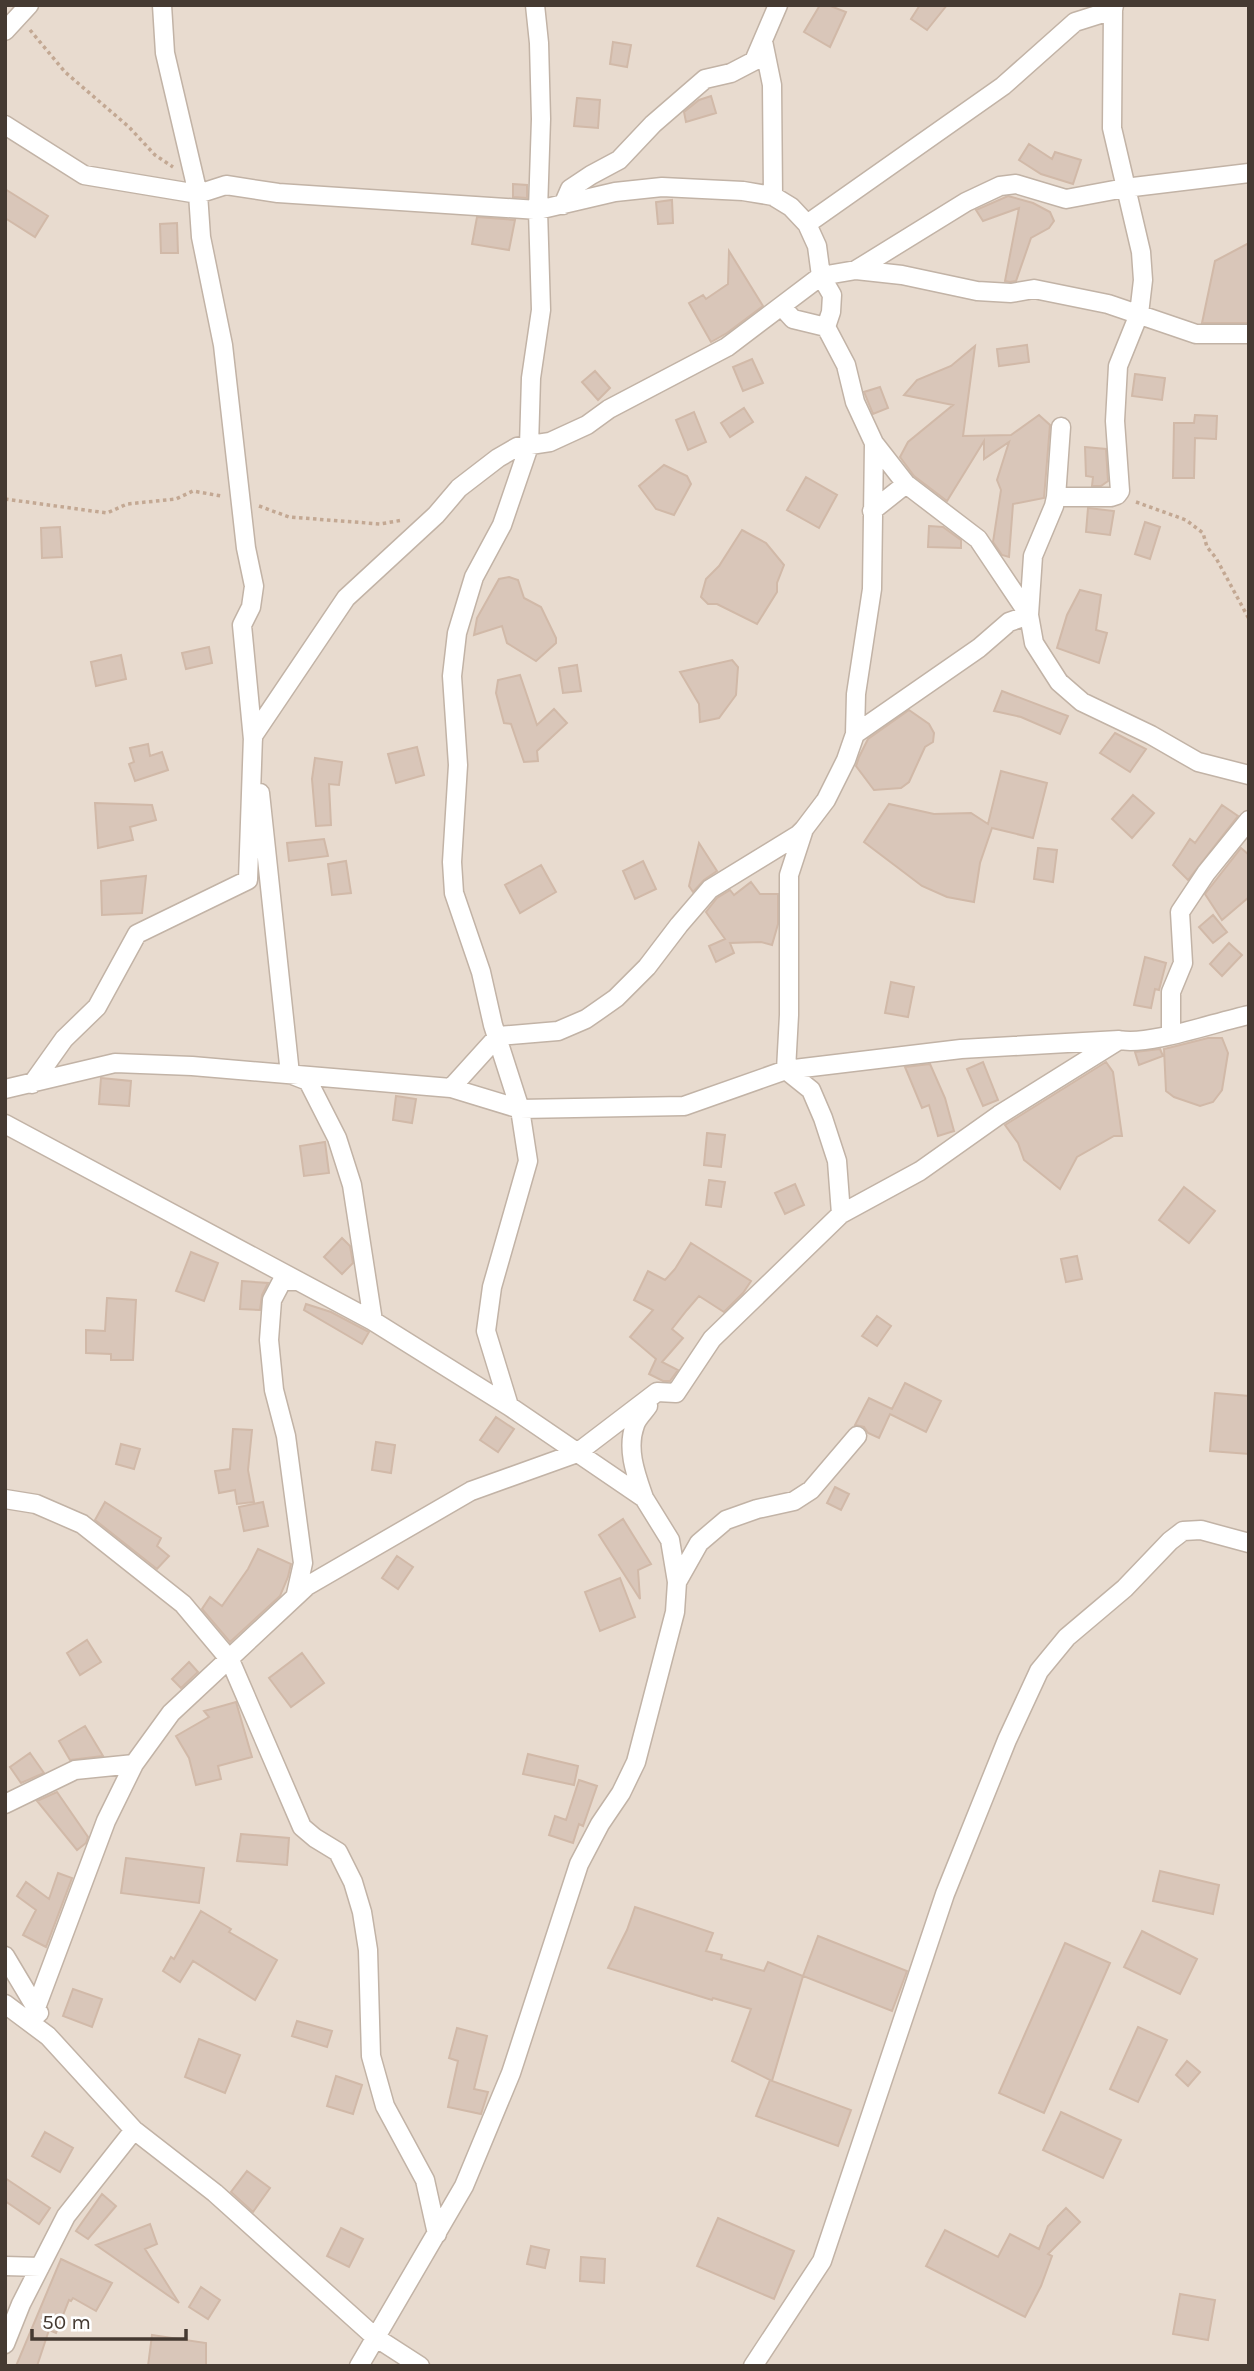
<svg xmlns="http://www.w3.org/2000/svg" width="1254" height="2371" font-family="Karla,sans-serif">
<rect width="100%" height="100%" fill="#f3eae1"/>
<!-- residential -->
<path fill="#e8dbcf" d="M5 5H1249V2366H5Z"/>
<!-- building -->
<path fill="#d9c6b9" stroke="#d1b9a8" stroke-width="2" d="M820 5H828L846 12 830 47 804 32Z
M920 5H947L927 30 911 19Z
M613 42 631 45 627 67 610 64Z
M711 96 716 113 686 122 684 112 699 100Z
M577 98 600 100 598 128 574 126Z
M1029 144 1052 159 1055 152 1081 160 1073 184 1041 174 1019 160Z
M513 184 527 185V198L513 197Z
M5 189 48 216 35 237 5 218Z
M1008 196 1033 203 1050 212 1054 221 1049 228 1031 238 1016 281 1010 282 1005 281 1019 208 983 221 976 210Z
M672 200 673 223 658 224 656 202Z
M477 217 515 220 509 250 472 244Z
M177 223 178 253H161L160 224Z
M1249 243V323H1202L1215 261Z
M729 251 763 306 727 333 711 342 689 303 703 295 706 299 728 284Z
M1027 345 1029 362 999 366 997 349Z
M975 346 963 436 1011 435 1039 415 1050 425 1044 498 1013 504 1009 557 1002 555 993 542 1001 490 997 480 1009 442 984 459V441L947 501 914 476 900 457 908 442 953 405 904 395 917 380 951 366Z
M752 359 763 383 743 391 733 367Z
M595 371 610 388 598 400 582 382Z
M1135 374 1165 378 1162 400 1132 396Z
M880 387 888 408 873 414 864 392Z
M744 408 753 422 730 437 721 423Z
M694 412 706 442 688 450 676 420Z
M1195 415 1217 416 1216 439 1195 438 1194 478H1173L1174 423H1194Z
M1085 447 1106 449 1108 481 1101 486H1092L1093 477 1086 476Z
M664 465 687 476 691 484 674 515 656 509 639 486Z
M806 477 837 495 819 528 787 510Z
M1088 508 1114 511 1110 535 1086 532Z
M1145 522 1160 527 1150 559 1135 554Z
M929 526 943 527 961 540V548L928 547Z
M60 527 62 557 42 558 41 528Z
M742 530 766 543 784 565 777 583V592L757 624 717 604H708L701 597 706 579 719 566Z
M509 577 518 580 524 598 541 607 556 638V643L536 661 507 643 502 626 474 635 477 618 499 579Z
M1080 590 1101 595 1096 630 1107 633 1099 663 1057 648 1067 615Z
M209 647 212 663 186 669 182 653Z
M121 655 126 679 96 686 91 662Z
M732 660 738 667 736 695 719 718 700 722 699 704 680 672Z
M577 665 581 691 563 693 559 668Z
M520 675 537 725 554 709 567 723 537 751 538 761 524 762 511 724 504 723 496 693 498 680Z
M1002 691 1068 716 1060 734 1021 717 994 711Z
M909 710 929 724 934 733 933 742 925 747 909 782 901 788 874 790 856 766 859 757 868 739Z
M1115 733 1146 749 1130 772 1100 753Z
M148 744 150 756 162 752 168 770 135 781 129 764 134 762 130 748Z
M417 747 424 775 396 783 388 754Z
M315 758 342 762 339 785 329 784 331 825 316 826 312 779Z
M1001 771 1047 783 1033 838 992 828 980 863 974 902 947 897 922 886 864 842 889 804 934 814 971 813 988 824Z
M1133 795 1154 813 1132 838 1112 819Z
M95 803 152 805 156 820 130 827 133 840 98 848Z
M1222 805 1238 816 1188 880 1173 865 1190 839 1195 843Z
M324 839 328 856 289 861 287 843Z
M699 843 717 871 704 880 693 892 689 886Z
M1038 848 1057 850 1053 882 1034 879Z
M1241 848 1249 855V897L1222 920 1205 894Z
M346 861 351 893 332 895 328 864Z
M643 861 656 889 635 899 623 871Z
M541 865 556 892 520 913 505 885Z
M146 876 142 913 102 915 101 881Z
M751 882 760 894H778V924L772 945 761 942 730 943 734 953 716 962 709 946 725 939 706 912 717 898 730 890 734 895Z
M1213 915 1227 932 1213 943 1199 927Z
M1229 943 1242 955 1222 976 1210 964Z
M1145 957 1166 963 1159 990 1155 989 1151 1008 1134 1005Z
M891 982 914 987 908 1017 885 1013Z
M1208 1038H1222L1228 1053 1222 1090 1213 1102 1200 1106 1174 1097 1166 1091 1164 1049Z
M1160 1049 1163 1056 1139 1065 1135 1052Z
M983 1062 998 1100 983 1106 967 1069Z
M1106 1062 1113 1072 1122 1136H1114L1077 1157 1060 1189 1024 1160 1018 1143 1005 1125Z
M930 1064 945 1098 954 1131 938 1136 929 1105 922 1108 905 1067Z
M101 1078 131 1081 129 1106 99 1104Z
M396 1096 416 1099 412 1123 393 1120Z
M707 1133 725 1135 721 1167 704 1165Z
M325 1142 329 1173 304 1176 300 1146Z
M709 1180 725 1182 721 1207 706 1205Z
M795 1184 804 1205 785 1214 775 1193Z
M1184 1187 1215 1211 1189 1243 1159 1220Z
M342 1238 350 1246 353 1263 342 1274 324 1257Z
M691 1243 751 1281 743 1293 724 1312 699 1296 687 1310 672 1329 683 1338 662 1362 678 1370 670 1381H663L649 1374 656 1359 630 1337 653 1310 634 1300 648 1271 665 1280 675 1269Z
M191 1252 218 1263 204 1301 176 1291Z
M1077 1256 1082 1279 1066 1282 1061 1259Z
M242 1281 268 1283 262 1295 260 1310 240 1309Z
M107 1298 136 1300 133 1360H111V1354L86 1353V1330L105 1331Z
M306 1304 331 1312 369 1332 362 1344 304 1310Z
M877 1316 891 1326 877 1346 862 1336Z
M905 1383 941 1401 926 1432 890 1414 879 1438 868 1433 864 1427 855 1425 869 1398 892 1409Z
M1215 1393 1249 1396V1454L1210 1451Z
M496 1417 514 1429 498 1452 480 1440Z
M233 1429 252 1430 248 1470 254 1502 237 1504 235 1490 219 1493 215 1471 230 1469Z
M376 1442 395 1445 391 1473 372 1470Z
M121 1444 140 1449 134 1469 116 1464Z
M835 1487 849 1494 841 1510 827 1503Z
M105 1502 161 1538 157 1546 169 1556 157 1569 95 1520Z
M263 1502 268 1526 244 1531 239 1507Z
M623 1519 651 1564 638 1570 640 1599 599 1535Z
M258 1549 291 1564 288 1577 280 1596 230 1642 202 1609 210 1597 222 1606 248 1569Z
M397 1556 413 1567 398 1589 382 1578Z
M620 1578 635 1617 600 1631 585 1592Z
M87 1640 101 1662 80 1675 67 1653Z
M302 1653 324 1683 291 1707 269 1678Z
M189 1662 198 1672 181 1688 172 1679Z
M236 1702 252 1757 218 1766 221 1779 196 1785 189 1758 176 1736 209 1717 204 1711Z
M85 1726 103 1756 70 1760 59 1741Z
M30 1753 44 1773 21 1783 10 1767Z
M528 1754 578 1766 574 1785 523 1774Z
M579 1780 597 1786 583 1826 579 1824 573 1843 549 1835 555 1816 566 1820Z
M57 1792 88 1837 86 1843 77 1850 37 1801Z
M241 1834 289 1838 287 1865 237 1861Z
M126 1858 204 1868 199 1903 121 1893Z
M1160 1871 1219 1885 1213 1914 1153 1901Z
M58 1873 72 1878 46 1947 23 1935 36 1910 17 1896 26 1882 49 1899Z
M635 1907 713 1933 706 1951 722 1955 721 1959 764 1971 768 1962 803 1976 772 2081 851 2110 838 2146 756 2116 770 2080 732 2061 751 2009 713 1998 712 2000 608 1968 627 1930Z
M201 1911 231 1929 229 1932 277 1960 255 2000 193 1961 180 1982 163 1971 171 1957 174 1959Z
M1142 1931 1197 1959 1180 1994 1124 1967Z
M818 1936 907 1971 892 2011 803 1976Z
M1065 1943 1110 1963 1044 2113 999 2093Z
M73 1989 102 1999 92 2027 63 2016Z
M297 2021 332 2031 327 2047 292 2036Z
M1138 2027 1167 2040 1138 2102 1110 2089Z
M457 2028 487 2036 474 2089 488 2092 481 2114 448 2107 458 2061 449 2058Z
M199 2039 240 2055 225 2093 185 2077Z
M1187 2061 1200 2072 1188 2086 1176 2075Z
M336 2076 362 2085 353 2114 327 2106Z
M1061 2112 1121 2140 1103 2178 1043 2150Z
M45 2132 73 2148 60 2172 32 2156Z
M247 2171 270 2188 253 2212 231 2192Z
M5 2178 50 2208 39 2224 5 2201Z
M102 2194 116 2206 88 2239 76 2231Z
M1066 2208 1080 2222 1048 2254 1052 2256 1041 2286 1025 2317 926 2266 945 2230 998 2257 1010 2234 1039 2249 1048 2226Z
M718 2218 794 2251 774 2299 697 2266Z
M150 2224 157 2244 145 2249 179 2303 96 2245Z
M341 2228 363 2239 349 2267 327 2256Z
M531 2246 549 2250 545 2268 527 2264Z
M581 2257 605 2259 604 2283 580 2281Z
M61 2259 112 2283 96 2311 73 2298 71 2301 69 2300 56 2333 49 2330 37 2366H16Z
M201 2287 220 2300 208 2319 189 2307Z
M1180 2294 1215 2300 1208 2340 1173 2334Z
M152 2335 206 2343V2366H148Z"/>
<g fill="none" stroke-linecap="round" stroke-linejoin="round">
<defs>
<path id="street" d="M162 5 165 53 198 194 201 237 223 345 246 548 254 586 251 607 242 625 253 740
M5 31 29 5
M763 41 772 85 773 196
M5 125 84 175 198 194 226 185 278 193 538 210 615 192 662 187 743 191 773 196 791 207 807 224 817 246 821 276 832 295 831 312 826 327 846 365 855 402 874 443 906 484 978 539 1029 615 1034 643 1059 682 1082 702 1151 735 1198 762 1249 775
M563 205 570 189 591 175 619 160 653 124 705 79 731 73 754 61 778 5
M807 224 1003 86 1075 22 1113 10 1114 5
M856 270 902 275 977 291 1011 293 1034 289 1108 304 1196 334H1249
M782 307 793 319 826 327
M1056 497H1111L1117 495 1120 491 1115 421 1118 366 1139 314 1143 280 1141 252 1112 128 1113 10
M872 511 906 484
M855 734 856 694 872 589 874 443
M260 793 290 1074 308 1081 337 1138 352 1185 373 1321
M1171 1035V992L1183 963 1180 912 1206 873 1249 820
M32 1084 64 1039 97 1007 137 934 248 880 253 736 346 598 436 515 459 488 498 458 517 447 550 442 587 425 609 409 727 347 821 276 856 270 966 202 1000 186 1016 184 1066 199 1125 188 1249 173
M451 1088 498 1036 558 1031 586 1019 616 998 647 967 679 925 710 889 798 835 804 829
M5 1089 115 1063 192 1066 451 1088 520 1109 684 1106 786 1070 961 1049 1119 1040C1150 1046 1215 1022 1249 1015
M5 1124 373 1321 509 1406 644 1498 670 1540 677 1582 675 1612 636 1762 621 1793 600 1824 579 1864 511 2073 464 2186 359 2366
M841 1214 837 1161 823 1118 811 1090 786 1070 789 1015V875L804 829 826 800 846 760 855 734 979 648 1009 622 1029 615 1033 556 1054 506 1056 497 1061 427
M509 1406 486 1331 492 1287 528 1161 520 1109 493 1025 481 972 454 893 452 862 458 765 452 676 457 633 474 577 502 525 529 446 531 378 541 310 538 210 541 119 539 43 535 5
M644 1498C636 1475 626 1449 635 1425 637 1418 644 1412 648 1406
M5 1499 36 1504 82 1524 183 1604 230 1660 302 1827 315 1838 338 1852 353 1882 362 1912 368 1950 371 2056 385 2106 425 2180 437 2234
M677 1582 699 1543 726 1520 757 1509 794 1501 811 1490 857 1436
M296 1594 303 1563 286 1436 274 1390 269 1340 272 1300 282 1281H298
M5 1804 75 1770 134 1764
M5 1956 39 2013
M5 2004 48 2036 134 2130 215 2193 375 2337 420 2366
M37 2005 106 1821 134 1764 171 1713 307 1586 471 1491 577 1453 657 1392 676 1393 712 1339 841 1214 920 1171 999 1115 1119 1040
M5 2266 40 2267
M5 2344 21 2304 66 2216 134 2130
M753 2366 822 2261 945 1894 1007 1740 1039 1671 1067 1637 1125 1588 1170 1541 1183 1531 1201 1530 1249 1543"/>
</defs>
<!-- street casing -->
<use href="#street" stroke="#c2b3a6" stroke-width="21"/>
<!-- path -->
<path stroke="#c3a893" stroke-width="3.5" stroke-dasharray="3.5 3.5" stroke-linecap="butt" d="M30 30 65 72 129 127 155 155 173 167
M5 499 107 513 127 504 176 499 193 491 221 496
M1136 502 1186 520 1203 533 1207 547 1216 558 1249 619
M259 506 289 517 380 524 403 520"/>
<!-- street -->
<use href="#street" stroke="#fff" stroke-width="18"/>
</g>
<!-- border -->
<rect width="1254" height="2371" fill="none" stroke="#453a32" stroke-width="14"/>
<!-- scale -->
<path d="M32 2329v10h154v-10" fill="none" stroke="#453a32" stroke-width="3.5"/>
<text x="42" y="2329" font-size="21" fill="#453a32" stroke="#ffffff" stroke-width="5" paint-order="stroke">50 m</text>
</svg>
